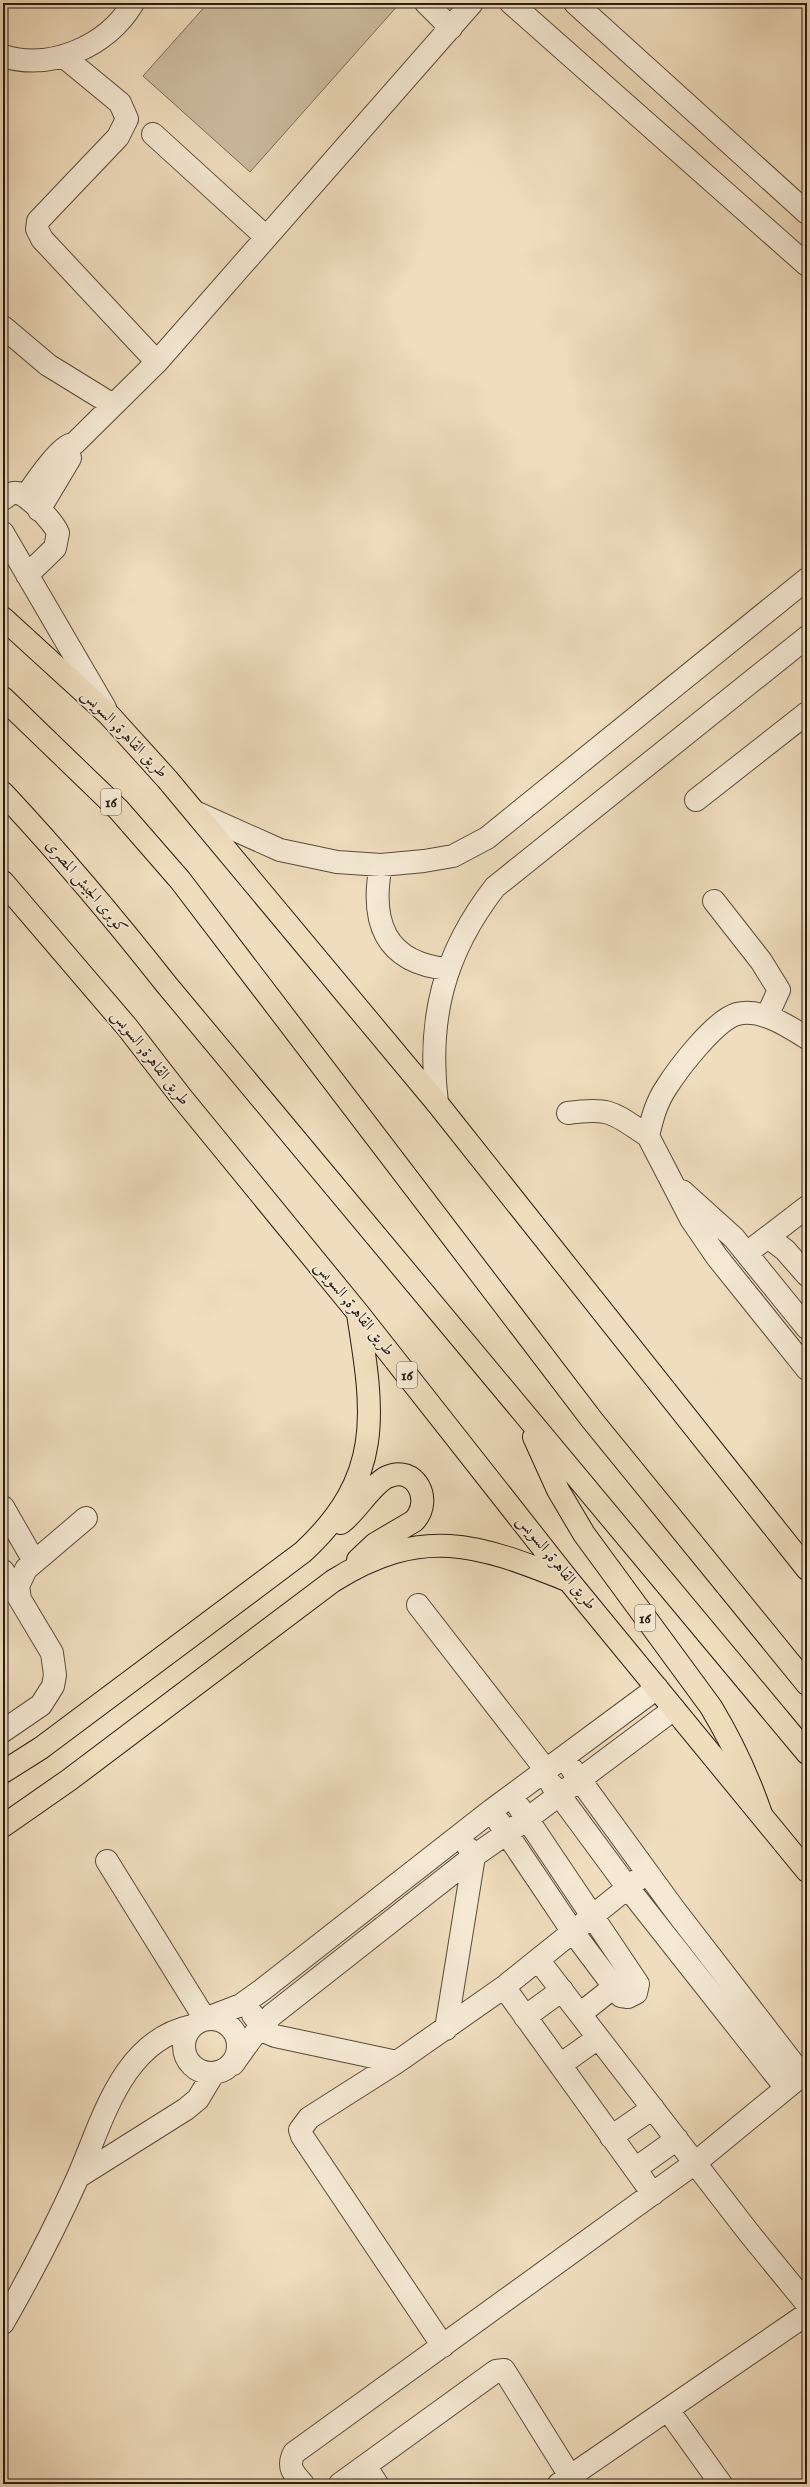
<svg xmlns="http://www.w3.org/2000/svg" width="810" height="2487" font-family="'IM FELL English',Amiri,serif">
<rect width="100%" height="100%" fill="#efddbd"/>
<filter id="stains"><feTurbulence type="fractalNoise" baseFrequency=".005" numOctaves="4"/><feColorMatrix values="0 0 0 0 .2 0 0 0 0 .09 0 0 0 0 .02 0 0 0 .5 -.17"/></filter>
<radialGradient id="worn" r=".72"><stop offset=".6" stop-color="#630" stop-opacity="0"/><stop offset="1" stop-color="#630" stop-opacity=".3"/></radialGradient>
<!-- garden -->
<path fill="#cdbc9f" stroke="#7b6c57" d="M208 3H400L250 172 143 76Z"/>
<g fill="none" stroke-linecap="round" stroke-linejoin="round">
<defs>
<path id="minor" d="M426 3 451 28
M511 3 807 265
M575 3 807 213
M3 56C51 71 108 46 133 3
M63 56 120 103 127 119 118 137 38 221 37 229 42 239 157 362
M153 134 266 237
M3 327 48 365 113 405
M26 496C33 486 62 442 74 444L157 362 472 3
M3 499C8 496 11 492 17 493 28 494 54 523 58 533L55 548 27 575
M39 510 70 458
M3 533 105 708
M696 800 807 713
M195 812 280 850 337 862 381 865 424 861 453 856 487 838 807 579
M381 865C370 921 384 963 448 969
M714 901 761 961 779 990 767 1016
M807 1038C788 1026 761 1008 737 1014 715 1020 678 1069 666 1088 656 1103 652 1119 648 1136L691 1219 717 1257 807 1369
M437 1103C427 1020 443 954 495 887L807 637
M568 1113C611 1107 613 1113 648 1136
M682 1191 734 1238 807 1328
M768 1237 785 1250 807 1275
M747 1253 807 1207
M3 1507 34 1561
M3 1571 52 1653 55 1675 53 1686 41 1705 3 1731
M20 1599 18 1586 26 1569 86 1518
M418 1605 546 1770
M572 1769 674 1909 802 2075
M552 1785 628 1888 786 2088
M499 1822 573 1932 621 1996 628 1997 636 1993 638 1984 519 1807
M107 1861 205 2019 241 2005 262 1990 492 1810 657 1688
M646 1873 504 1987 653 2194
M539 1961 749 2233 807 2304
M580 2014 614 1987
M253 2015 268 2033 275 2036 397 2062
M525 2017 562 1990
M184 2046a27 27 0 1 1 54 0a27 27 0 1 1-54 0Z
M446 2029 474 1856 469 1849
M233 2064 256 2032 272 2015 474 1856 527 1819 674 1709
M560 2065 598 2038
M611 2137 653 2108
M635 2169 677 2139
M78 2177 186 2109 198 2099 213 2074
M3 2323C30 2276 56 2226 78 2177 103 2120 122 2041 192 2026
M443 2346 302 2136 300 2130 309 2118 397 2062 504 1987
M668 2410 721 2484
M366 2467 377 2484
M303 2484C293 2473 287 2467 294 2453L695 2163 807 2071
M340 2484 496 2371 504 2370 575 2484
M559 2484 807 2314"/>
<path id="major" d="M3 618 109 715 167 779 437 1103 807 1569
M3 882 127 1027 182 1098 358 1313 569 1581 807 1871
M341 1523C357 1511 371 1485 387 1477 415 1464 434 1500 414 1521L375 1544 358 1560
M3 1772 41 1748 303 1552C384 1477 374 1414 358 1314
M3 1826 69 1780 333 1581C422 1525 477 1544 567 1580"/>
<path id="highway" d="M3 698 119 810 180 880 592 1420 807 1684
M3 793C60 854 114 918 166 984L807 1753
M534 1437 558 1490 584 1534 711 1707C732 1742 748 1776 761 1814"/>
</defs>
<!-- minor casing -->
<use href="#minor" stroke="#5a4c3a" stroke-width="24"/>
<!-- major casing -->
<use href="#major" stroke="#291c0f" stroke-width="24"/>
<!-- highway casing -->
<use href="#highway" stroke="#291c0f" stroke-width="24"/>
<!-- minor -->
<use href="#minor" stroke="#f5e9d4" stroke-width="22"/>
<!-- major -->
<use href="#major" stroke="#efddbd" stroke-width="22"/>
<!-- highway -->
<use href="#highway" stroke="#efddbd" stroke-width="22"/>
</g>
<g text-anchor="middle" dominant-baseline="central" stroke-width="3.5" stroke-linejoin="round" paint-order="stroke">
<!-- shield labels -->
<g fill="#f5e9d4" stroke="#665a4a" stroke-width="1">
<rect x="101" y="789" width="20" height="26" rx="3"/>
<rect x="397" y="1362" width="20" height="26" rx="3"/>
<rect x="635" y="1605" width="20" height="26" rx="3"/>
</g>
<g font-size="15" font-weight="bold" fill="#291c0f">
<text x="111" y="802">16</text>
<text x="407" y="1375">16</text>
<text x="645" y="1618">16</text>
</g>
<!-- street labels -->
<g font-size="16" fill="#291c0f" stroke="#f5e9d4">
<text transform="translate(124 734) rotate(46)">طريق القاهرة, السويس</text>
<text transform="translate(86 887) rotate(50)">كوبرى الجيش المصرى</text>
<text transform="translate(150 1058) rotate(52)">طريق القاهرة, السويس</text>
<text transform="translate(354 1309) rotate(51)">طريق القاهرة, السويس</text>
<text transform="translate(556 1563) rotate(51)">طريق القاهرة, السويس</text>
</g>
</g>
<!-- margin -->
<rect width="810" height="2487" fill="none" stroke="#efddbd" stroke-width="16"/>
<rect x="4" y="4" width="802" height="2479" fill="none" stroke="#291c0f" stroke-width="2"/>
<rect x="8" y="8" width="794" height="2471" fill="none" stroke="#291c0f"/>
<rect width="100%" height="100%" filter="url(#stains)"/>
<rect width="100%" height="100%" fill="url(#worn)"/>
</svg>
